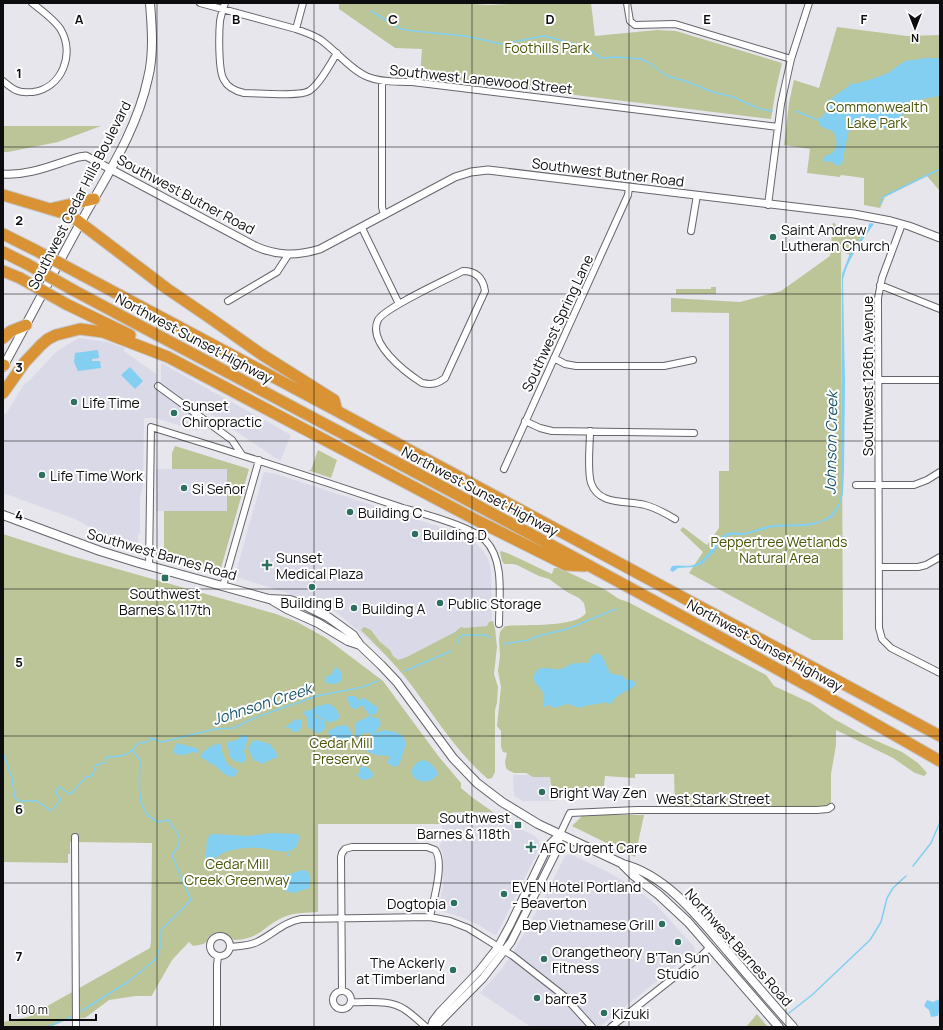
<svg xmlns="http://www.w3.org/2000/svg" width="943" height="1030" font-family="Manrope,sans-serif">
<rect width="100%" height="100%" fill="#e7e6ed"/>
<!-- built -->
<path fill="#dad9e7" d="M79 338 107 342 125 348 124 351 156 374V391L161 380V363L291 435 280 461 205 410 198 431 155 418H144L143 486 140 498V533L138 534V544L134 546 110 538 75 519 3 493V416L4 413 6 414 24 384 29 381 57 351Z
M156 469H228L227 511H156Z
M264 472 276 474 468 536 474 541 484 552 488 559 491 571 492 634 397 666 366 637 336 612 319 603 237 577 236 572Z
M513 775H530L534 777H550V782L552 787 555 789V801H523L514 796Z
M453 812H493L495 813V816L535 836 539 841 540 847 497 934 494 935 479 925 461 917 441 911 439 908 443 884V853L439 846 442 842V824H441Z
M570 854 608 872 640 891 659 908 688 940 695 948V951L599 1027H531L480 993 501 970 514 951 543 900 565 856Z"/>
<!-- green -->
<path fill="#bbc598" d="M339 3H455L489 5 532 3H591L595 36 657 30 676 31 782 63 776 89 771 119 420 76 422 49 395 48 339 9Z
M837 27 907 36 940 35V191L926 175 885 197 880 208 864 205V178L841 175 840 177 807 173 810 149 784 145 789 103 794 80 819 88Z
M3 126H101L58 142 8 152H3Z
M833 222 840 229 863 232 852 256 841 251 843 640H812L689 573 703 552 680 530 683 527 707 545 719 528V471H729V313L671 312V298L740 302 781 291 830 256Z
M711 287H716V294H676V289H711Z
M175 446 249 469 221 568 216 571 164 557V511H227V469H172V453Z
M318 450 337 460 331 478 308 470H311Z
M3 534 68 555 276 614 297 622 326 638 383 681 439 757 461 783V788L473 798 493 812H453L441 824H318V912C307 913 295 912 284 917 263 926 261 939 234 940 227 935 220 928 211 935 208 937 208 940 205 943 202 945 196 945 193 946L189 942 172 960 151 997V996H135L109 1000 85 1018 68 1019 51 1027H3V1022L28 1017 150 948 151 942 152 843 70 842V854H68V863L3 862Z
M501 551C519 557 535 567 552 574L554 568H559L604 589 619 599 628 602 766 675 774 686 811 703 834 719 863 735 902 752 918 763 927 773 924 776 915 773 893 758 836 730V745L831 774V803L825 807 675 808 674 774H635V778L605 776 604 786 558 790C550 788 551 783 550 777H533L526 773H514L508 770 506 768 505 762 507 753 503 752 501 747V731L497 726 501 687 498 671 500 656 499 640 500 632 504 627 506 626C524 624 575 628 586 613L584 603 579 598 567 592 549 579 539 576 517 565 513 564H504L502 561 500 552Z
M493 621 495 628 497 647 494 674 498 687 497 703 495 710V772L492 778 488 779C456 752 434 715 409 682 394 663 378 647 361 630L364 627 371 630 380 642 390 650 393 656 398 660 407 657 455 632 461 627 464 628 487 626 489 622Z
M583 815H644L635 857 572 826Z
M757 1014 768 1027H746Z"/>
<!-- water -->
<path fill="#82cff1" d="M927 58H940V96L927 98 913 102 896 123 888 128H852L848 133 842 164 839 166 829 161 824 162 823 157C826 156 832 154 834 151 838 147 837 136 833 132 829 128 822 129 819 124L820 118 824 115 829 99H832L833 97 849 86 851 83 855 84 875 78 888 73 905 61Z
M870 223 874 224C862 241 847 259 843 280L845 382 844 471 843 494 838 510 831 518 816 524 807 526 773 527 745 535H730L723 539 714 552 702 564 694 567 678 568 673 572 670 570 672 566C680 564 688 568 696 564 710 557 716 537 726 534 731 531 738 533 744 533 754 531 764 526 774 525 795 523 827 529 838 505 842 495 842 482 842 471V274L849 256Z
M98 350 99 358 92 359V361H100L101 368 78 371 74 362 75 353Z
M130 367 143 381 135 389 121 375Z
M597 653 602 656 610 673 616 675H622L626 680H633L636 685C627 693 618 692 611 704L604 702C596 706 588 703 580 708L567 704 555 708 549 705 543 708C543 703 545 697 543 693 541 687 533 684 534 677 536 662 552 671 560 669 564 669 568 665 571 664 578 662 583 664 589 662L591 656Z
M335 668H338L341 672V681L336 684 325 683V677L331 675Z
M348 696H355L358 700 364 698 377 707 378 710 375 715 372 714V716L374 718H379L381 724 375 733 384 730 395 732 403 736 406 744 399 765 395 767 387 763V761L390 759V756C381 755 370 756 364 748 365 742 371 739 371 733H364L359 737H356L355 725 357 722 370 716 362 705 356 709 351 708 347 698Z
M328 704C334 705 340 712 339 718L336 721H333L329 723 327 721 316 715V717L326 721 324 723 326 727 322 732 317 733 308 727V718L303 713 305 711 311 710 317 706Z
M300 719 302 721 300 731 293 732 290 728H286L287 725 293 722 294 720Z
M346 725 349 728 353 736 349 741 338 742 330 738 328 733 330 729H333L337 726Z
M242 735H246L248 738 244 751 246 760 243 763 235 761 229 756 230 752 227 746 228 742 237 740Z
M255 740 270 744 278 755V758H274L262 764 257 761H254L248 748 252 742Z
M176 743 196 748 199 752 198 753 192 752C185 755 179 757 173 752Z
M220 743C222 750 224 760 228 765 231 767 234 768 237 770V773L234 777C222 777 218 764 209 763L206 760 200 757C203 750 212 745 220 743Z
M423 760C431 762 435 767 438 774 431 785 414 784 411 771L416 763Z
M363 766C368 767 370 769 373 774L372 778 363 780 356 775 360 773 359 769Z
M272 833 297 834 299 836C299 860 273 849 259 848 249 847 238 848 228 851 219 854 212 861 205 868L207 839 210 835 214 834 248 836Z
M302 870C312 870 311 881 309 888L294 893 285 891 279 878 282 877Z
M940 999V1008L938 1016 931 1017 929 1010 924 1006 927 1000 933 1002Z"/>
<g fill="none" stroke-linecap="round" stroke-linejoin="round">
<!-- stream -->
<path stroke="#82cff1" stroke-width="1.5" d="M371 11 401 29 414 31 465 36 502 44 544 36 583 46 602 58 617 57 640 59 648 62 667 76 688 82 713 92 733 97 760 109 772 111
M796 111 820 121
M880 204 883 197 940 169
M458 643 459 639 462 635H486L490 638
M504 644 529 640 538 636 567 629 616 609
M405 671 451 651
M3 753 12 778 15 798 19 801H37L51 811 61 799 56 794V790L60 787 70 794 72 793 86 777 92 776 96 765 105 763 107 757C125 756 126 757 139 743L148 742 151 738 162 742 215 729 234 728 254 718 317 696 363 687 378 681
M287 851 289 856
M913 866 931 843 940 822
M81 1011 128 982 156 959 161 945V930L191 900 172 855C185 839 179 835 168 820L157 822C154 819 149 817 147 814 136 800 140 776 140 760L132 750
M789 1013 812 995 870 940 881 922 887 898 893 888 906 876
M47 1027 73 1016"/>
<defs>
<path id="minor" d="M200 3 296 29C304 32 314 35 321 40 336 51 352 71 368 77 382 83 398 81 412 82L778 127
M225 3C223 9 221 15 220 21 219 32 218 71 224 80 228 88 235 91 244 93 258 93 299 97 309 91 320 84 330 64 337 53
M627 3 630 21 635 25 675 24 791 59
M296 29 303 3
M3 81C8 85 12 89 18 91 23 93 28 92 33 92 62 88 75 54 61 30 55 20 42 11 32 3
M382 81V207L384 215
M768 205 781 104 791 59 809 3
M902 224 882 278 878 298 879 628 882 639 891 648 940 673
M362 228 399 304
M691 231 697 195
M463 271C476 271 483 278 485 291L445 378C437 384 432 385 422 383 405 372 367 343 378 320 384 308 448 279 463 271Z
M880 285 940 309
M228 301 277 272 288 255
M554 358 565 364 576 366H664L693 360
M878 380H940
M158 386 232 440 242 455
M525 421 540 428 552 431 694 433
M590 431C590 446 587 469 591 483 599 506 626 500 645 505 656 508 665 513 675 519
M504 469 628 195 629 187
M856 485H914L927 480 940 472
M149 566 151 427C236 453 320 480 403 508 424 514 470 526 485 540 505 560 499 598 499 624
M879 567H918L926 565 940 557
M223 586 259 460
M560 834 570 813 637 810H817L828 809 831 807
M75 837 76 1027
M210 946a10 10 0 1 1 20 0a10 10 0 1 1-20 0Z
M230 947C239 946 249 946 257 942 273 934 284 922 301 919L430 917 450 921 468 928 513 956 564 996 592 1027
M342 991 341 857 342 853 345 849 352 847H427L435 850C445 862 433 902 430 917
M333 1000a9 9 0 1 1 18 0a9 9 0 1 1-18 0Z
M351 1002C368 1003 389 999 404 1009 412 1014 419 1021 426 1027
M217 1027V965L218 956
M611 1027 701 956 710 947"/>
<path id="tertiary" d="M3 174C30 176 54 164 79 157L86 156 255 246C277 256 297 256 320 249L455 177 471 172 488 170 854 214 891 221 909 226 940 238
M431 1027 433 1021 439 1013 479 971 498 947 510 925 548 846 560 834
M435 1027 483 978 511 942 557 850 560 834"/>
<path id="secondary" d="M3 367C30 318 55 269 82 220 107 175 137 130 148 78 154 54 152 28 150 3
M3 515 100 551 139 563 269 599 290 600 304 605 328 617 353 635 360 645 381 665 397 682 453 758 477 783 502 802 538 824 623 864C668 876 700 919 729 953 750 978 771 1002 793 1027
M270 599 287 609 318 623 348 641 360 645
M623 865 633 875 659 895 688 922 779 1027"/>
<path id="motorway" d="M3 195 70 215 166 288 210 318 261 354 334 400 337 411
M54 208 94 199
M3 234 35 250
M3 252 27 264
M3 271 20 278
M82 275 337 411 940 736
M73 290C363 445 655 597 940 761
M66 304 130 335
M3 338 11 331 26 325
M3 365H4
M3 393 25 362 41 345 48 339 56 335 80 329 103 332 168 357 480 522 566 565 585 566"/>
</defs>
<!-- minor casing -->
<use href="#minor" stroke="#65656b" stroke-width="8"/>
<!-- tertiary casing -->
<use href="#tertiary" stroke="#65656b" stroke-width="9"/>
<!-- secondary casing -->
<use href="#secondary" stroke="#65656b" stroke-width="10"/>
<!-- motorway casing -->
<use href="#motorway" stroke="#c5c5c5" stroke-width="13"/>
<!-- minor -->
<use href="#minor" stroke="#fff" stroke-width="6"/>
<!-- tertiary -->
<use href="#tertiary" stroke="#fff" stroke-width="7"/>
<!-- secondary -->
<use href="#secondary" stroke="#fff" stroke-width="8"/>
<!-- motorway -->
<use href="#motorway" stroke="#d99335" stroke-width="11"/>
<defs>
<path id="motorway-bridge" d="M35 250 82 275
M27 264 73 290
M20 278 66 304"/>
</defs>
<!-- motorway-bridge casing -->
<use href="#motorway-bridge" stroke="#c5c5c5" stroke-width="13" stroke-linecap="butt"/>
<!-- motorway-bridge -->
<use href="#motorway-bridge" stroke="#d99335" stroke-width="11"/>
</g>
<!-- grid -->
<path fill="none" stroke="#0d0c0f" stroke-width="1" stroke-opacity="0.55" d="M157 3V1027M314 3V1027M472 3V1027M629 3V1027M786 3V1027M3 147H940M3 294H940M3 441H940M3 589H940M3 736H940M3 883H940"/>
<!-- markers -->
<g fill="#2d7062" stroke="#fff" stroke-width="1.5">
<circle cx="773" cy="237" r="4"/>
<circle cx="74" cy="402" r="4"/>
<circle cx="174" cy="413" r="4"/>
<circle cx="42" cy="475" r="4"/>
<circle cx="184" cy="488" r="4"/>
<circle cx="350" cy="512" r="4"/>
<circle cx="415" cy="534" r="4"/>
<path d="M265 559h4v4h4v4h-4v4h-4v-4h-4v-4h4z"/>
<rect x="161" y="574" width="8" height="8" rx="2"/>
<circle cx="312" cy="587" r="4"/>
<circle cx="440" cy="603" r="4"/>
<circle cx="354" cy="608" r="4"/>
<circle cx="542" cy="792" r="4"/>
<rect x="514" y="821" width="8" height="8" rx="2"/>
<path d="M529 841h4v4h4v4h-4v4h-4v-4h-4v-4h4z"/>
<circle cx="504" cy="894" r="4"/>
<circle cx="454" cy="903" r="4"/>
<circle cx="662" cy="924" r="4"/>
<circle cx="678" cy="942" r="4"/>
<circle cx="544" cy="959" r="4"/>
<circle cx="453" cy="970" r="4"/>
<circle cx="537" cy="998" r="4"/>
<circle cx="604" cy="1013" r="4"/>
</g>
<g text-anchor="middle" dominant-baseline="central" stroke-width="4" stroke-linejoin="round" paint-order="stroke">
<!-- park labels -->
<g font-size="14" fill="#4b5608" stroke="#fff">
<text x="547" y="47">Foothills Park</text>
<text x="877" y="106">Commonwealth<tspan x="877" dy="16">Lake Park</tspan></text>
<text x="779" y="541">Peppertree Wetlands<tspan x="779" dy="16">Natural Area</tspan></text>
<text x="341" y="742">Cedar Mill<tspan x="341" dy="16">Preserve</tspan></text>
<text x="237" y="863">Cedar Mill<tspan x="237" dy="16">Creek Greenway</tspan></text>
</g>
<!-- street labels -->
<g font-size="14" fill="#0d0c0f" stroke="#fff">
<text transform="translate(481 79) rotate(6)">Southwest Lanewood Street</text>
<text transform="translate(608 172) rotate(7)">Southwest Butner Road</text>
<text transform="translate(186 194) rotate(28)">Southwest Butner Road</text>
<text transform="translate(79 195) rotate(-63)">Southwest Cedar Hills Boulevard</text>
<text transform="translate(557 323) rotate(-65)">Southwest Spring Lane</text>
<text transform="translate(194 338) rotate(28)">Northwest Sunset Highway</text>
<text transform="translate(867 376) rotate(-90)">Southwest 126th Avenue</text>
<text transform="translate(480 491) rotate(28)">Northwest Sunset Highway</text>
<text transform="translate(162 554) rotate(16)">Southwest Barnes Road</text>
<text transform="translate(765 645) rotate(29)">Northwest Sunset Highway</text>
<text x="713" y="798">West Stark Street</text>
<text transform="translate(739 947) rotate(48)">Northwest Barnes Road</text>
</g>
<!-- poi labels -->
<g font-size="14" fill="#0d0c0f" stroke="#fff" text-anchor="start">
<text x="781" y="229">Saint Andrew<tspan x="781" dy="16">Lutheran Church</tspan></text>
<text x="82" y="402">Life Time</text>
<text x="182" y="405">Sunset<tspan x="182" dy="16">Chiropractic</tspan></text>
<text x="50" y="475">Life Time Work</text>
<text x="192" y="488">Si Señor</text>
<text x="358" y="512">Building C</text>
<text x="423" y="534">Building D</text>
<text x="276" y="557">Sunset<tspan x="276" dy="16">Medical Plaza</tspan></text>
<text x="165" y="593" text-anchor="middle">Southwest<tspan x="165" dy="16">Barnes &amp; 117th</tspan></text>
<text x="312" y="602" text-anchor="middle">Building B</text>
<text x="448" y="603">Public Storage</text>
<text x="362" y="608">Building A</text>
<text x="550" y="792">Bright Way Zen</text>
<text x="510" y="817" text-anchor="end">Southwest<tspan x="510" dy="16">Barnes &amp; 118th</tspan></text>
<text x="540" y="847">AFC Urgent Care</text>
<text x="512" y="886">EVEN Hotel Portland<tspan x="512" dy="16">- Beaverton</tspan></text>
<text x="446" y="903" text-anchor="end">Dogtopia</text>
<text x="654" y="924" text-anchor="end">Bep Vietnamese Grill</text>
<text x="552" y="951">Orangetheory<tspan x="552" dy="16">Fitness</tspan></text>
<text x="678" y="957" text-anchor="middle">B’Tan Sun<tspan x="678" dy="16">Studio</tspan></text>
<text x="445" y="962" text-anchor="end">The Ackerly<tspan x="445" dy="16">at Timberland</tspan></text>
<text x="545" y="998">barre3</text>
<text x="612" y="1013">Kizuki</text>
</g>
<!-- water labels -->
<g font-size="15" font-style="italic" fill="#17556c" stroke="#fff">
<text transform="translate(831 443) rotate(-89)">Johnson Creek</text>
<text transform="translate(262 704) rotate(-18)">Johnson Creek</text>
</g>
</g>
<g font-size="13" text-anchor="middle" font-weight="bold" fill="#0d0c0f" stroke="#fff" stroke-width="4" stroke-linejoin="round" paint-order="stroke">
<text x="79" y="24">A</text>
<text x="236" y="24">B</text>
<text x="393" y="24">C</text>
<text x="550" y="24">D</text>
<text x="707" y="24">E</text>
<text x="864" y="24">F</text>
<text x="19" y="78">1</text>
<text x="19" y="225">2</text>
<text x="19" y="372">3</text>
<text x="19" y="520">4</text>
<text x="19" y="667">5</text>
<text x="19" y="814">6</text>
<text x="19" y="961">7</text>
</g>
<!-- border -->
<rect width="943" height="1030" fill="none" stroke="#0d0c0f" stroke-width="8"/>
<!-- north arrow -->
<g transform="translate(915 28) rotate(180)" stroke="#ffffff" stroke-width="3" paint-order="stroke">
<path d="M0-3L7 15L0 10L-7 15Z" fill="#0d0c0f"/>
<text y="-6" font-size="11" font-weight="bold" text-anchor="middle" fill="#0d0c0f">N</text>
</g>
<!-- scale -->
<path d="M10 1014v6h86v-6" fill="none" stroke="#0d0c0f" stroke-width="2"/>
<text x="16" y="1014" font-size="12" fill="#0d0c0f" stroke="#ffffff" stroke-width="3" paint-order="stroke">100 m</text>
</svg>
